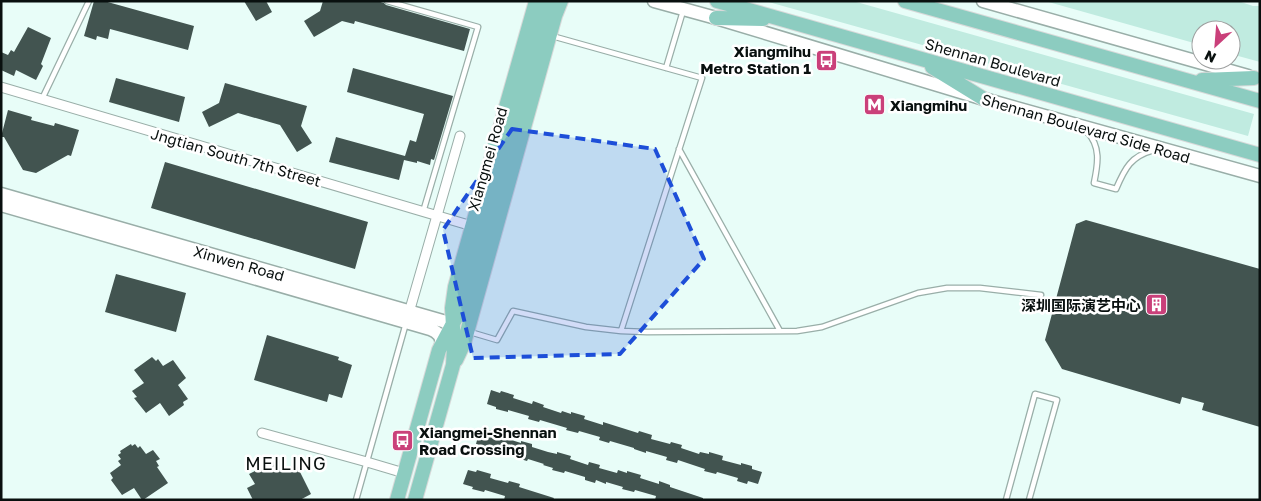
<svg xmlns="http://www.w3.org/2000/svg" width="1261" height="501" font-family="'Golos Text','Noto Sans SC',sans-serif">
<rect width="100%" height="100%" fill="#e8fdf8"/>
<!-- green -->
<path fill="#c0ebe0" d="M765 1H852L860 3 1254 114 1248 136Z
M1045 1H1238L1253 6H1260V62L1231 54V30H1201V45Z"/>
<!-- building -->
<path fill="#425450" d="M94 1H104L194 26 188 50 110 29 108 39 97 36 96 40 84 36Z
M244 1H266L272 12 256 21Z
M323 1H377L384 3 386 5 470 29 464 51 355 21 354 24 342 21 314 37 304 21 320 11Z
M28 27 51 38 41 64 43 66 36 80 16 70 14 76 1 70V52L8 55 11 50 14 52Z
M353 68 453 96 434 160 431 159 430 165 417 161V163L404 160 399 180 329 162 336 137 405 156 410 140 416 142 424 114 347 92Z
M116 78 185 97 179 122 109 102Z
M225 83 307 106 301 126 312 143 297 152 280 125 238 113 209 127 202 112 219 103Z
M8 110 32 117 31 120 54 126 55 123 79 130 71 156 68 155 36 173 23 170 4 137H1Z
M165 162 368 222 355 269 151 208Z
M1086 220 1260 269V427L1202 410 1204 403 1182 397 1180 404 1062 369 1045 340 1076 224Z
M116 274 186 293 176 332 105 312Z
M267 335 339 357 338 360 352 365 342 398 329 394 327 402 254 380Z
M152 357 156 361 158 359 163 366 173 360 186 378 178 385 188 399 183 402 184 405 169 416 160 403 146 413 134 398 137 397 132 391 144 383 134 370Z
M491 390 500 393 501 391 514 395 513 398 532 404 533 401 544 405 543 407 561 413 562 411 571 414V412L585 416 584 419 603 425V422L638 433 639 431 652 435 651 439 670 444 671 442 682 445 681 448 699 454 700 452 709 454V452L723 456 722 460 741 465V463L752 466V469L762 472 758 484 748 481 747 484 737 481 738 478 717 472 716 474 704 471 705 469 678 460 677 463 666 460 667 457 646 451V453L634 449V448L610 441 609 443 599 440 600 437 579 431 578 433 566 430 567 428 540 420 539 422 528 419 529 416 508 410V412L496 409V407L487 404Z
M480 429 489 432V430L503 434 502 437 521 443V441L532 444V447L548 452 557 454V452L571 456 570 459 588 465 589 462 600 465 599 468 617 473 618 470 627 473V471L641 475 640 478 659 484V481L670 485V487L703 498V500H655L656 496 635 490 634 492 622 489 623 487 606 482V484L596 480 595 483 585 480V477L565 471 564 473 552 470 553 468 543 465 544 464 528 459 527 461 517 458 518 456 497 450 496 452 484 448 485 446 476 444Z
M131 444 132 446 135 444 138 448 140 446 146 454 153 450 160 459 156 461 159 466 157 467 168 483 143 500H142L134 488 122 495 111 480 113 478 110 473 121 465 118 461 121 459 118 455 121 453 120 451Z
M279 459 285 470 296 464 311 494 300 500H253L247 488 255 484 249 474Z
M468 470 476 472 477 470 491 474 490 478 508 483 509 481 520 484 519 487 554 498 553 500H504L505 496 485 490 484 492 472 489 473 487 463 484Z"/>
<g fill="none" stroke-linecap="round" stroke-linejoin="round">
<defs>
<path id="lane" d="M387 1 478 27 423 212
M552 36 702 78 621 331
M666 68 683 11
M42 99 89 1
M1087 132C1101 146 1098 164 1094 183L1116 189C1125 168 1131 156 1154 150
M679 149 780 331
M470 332 497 340 513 311 586 327 621 331 647 332 797 331 822 327 918 293 947 288H980L1041 295
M356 500 406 323
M1006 500 1035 394 1057 400 1029 500"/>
<path id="street" d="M1 87 472 226
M408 316 460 136
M262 433 367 462 404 473"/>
<path id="secondary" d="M654 1 716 18 984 99 1260 176
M983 1 1248 76
M1 194 453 324
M1 205 430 329C438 332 443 337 441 346"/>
<path id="primary" d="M717 1 1260 155
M905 1 1260 101
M716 18 763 19
M932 67 984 99
M1202 80 1254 78
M456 360 464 343 555 16 561 1
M397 500 439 350 458 314 465 296 549 1
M415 500 453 365 454 347 452 308 455 287 536 1"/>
</defs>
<!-- lane casing -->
<use href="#lane" stroke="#99aea8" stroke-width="7"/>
<!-- street casing -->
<use href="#street" stroke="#99aea8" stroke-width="11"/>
<!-- secondary casing -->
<use href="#secondary" stroke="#99aea8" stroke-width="15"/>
<!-- primary casing -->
<use href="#primary" stroke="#d8d9d9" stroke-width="16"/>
<!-- lane -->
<use href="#lane" stroke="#fff" stroke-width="4.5"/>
<!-- street -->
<use href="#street" stroke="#fff" stroke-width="9"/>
<!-- secondary -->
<use href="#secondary" stroke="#fff" stroke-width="12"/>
<!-- primary -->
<use href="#primary" stroke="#8cccc0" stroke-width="14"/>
</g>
<!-- marked area -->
<path fill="#1d4ed8" fill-opacity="0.2" stroke="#1d4ed8" stroke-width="4" stroke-dasharray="10 6" stroke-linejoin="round" d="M512 129 655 149 704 259 620 354 473 358 443 230Z"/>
<!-- icons -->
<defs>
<symbol id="bus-square" viewBox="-11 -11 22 22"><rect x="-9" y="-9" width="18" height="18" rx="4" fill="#ca407a" stroke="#fff"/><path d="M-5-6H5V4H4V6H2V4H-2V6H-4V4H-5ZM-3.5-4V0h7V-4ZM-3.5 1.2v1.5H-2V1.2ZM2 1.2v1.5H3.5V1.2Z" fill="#fff"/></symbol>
<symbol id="metro-square" viewBox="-11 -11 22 22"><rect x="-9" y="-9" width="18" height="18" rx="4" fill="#ca407a" stroke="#fff"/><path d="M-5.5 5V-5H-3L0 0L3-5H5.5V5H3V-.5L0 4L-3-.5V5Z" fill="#fff"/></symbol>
<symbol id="building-square" viewBox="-11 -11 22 22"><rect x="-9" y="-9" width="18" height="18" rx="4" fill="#ca407a" stroke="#fff"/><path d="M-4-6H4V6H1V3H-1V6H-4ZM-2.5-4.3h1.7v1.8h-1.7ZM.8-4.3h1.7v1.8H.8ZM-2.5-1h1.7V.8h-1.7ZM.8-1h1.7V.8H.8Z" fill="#fff"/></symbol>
</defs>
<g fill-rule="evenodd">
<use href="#bus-square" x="814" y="48" width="25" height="25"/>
<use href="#metro-square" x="862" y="92" width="25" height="25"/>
<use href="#building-square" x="1144" y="292" width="25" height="25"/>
<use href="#bus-square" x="390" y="428" width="25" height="25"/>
</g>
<g text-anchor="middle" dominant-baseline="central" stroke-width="5" stroke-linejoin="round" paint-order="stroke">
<!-- poi labels -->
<g font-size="15" font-weight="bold" fill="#09100f" stroke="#fff" text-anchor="end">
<text x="811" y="51">Xiangmihu<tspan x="811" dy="17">Metro Station 1</tspan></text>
<text x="890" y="105" text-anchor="start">Xiangmihu</text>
<text x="1141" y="305">深圳国际演艺中心</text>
<text x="419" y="432" text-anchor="start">Xiangmei-Shennan<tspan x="419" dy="17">Road Crossing</tspan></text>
</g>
<!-- street labels -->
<g font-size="15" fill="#09100f" stroke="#fff">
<text transform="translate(993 62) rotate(16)">Shennan Boulevard</text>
<text transform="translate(1086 128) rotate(16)">Shennan Boulevard Side Road</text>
<text transform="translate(236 157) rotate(16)">Jngtian South 7th Street</text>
<text transform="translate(487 159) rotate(-74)">Xiangmei Road</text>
<text transform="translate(239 263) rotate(16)">Xinwen Road</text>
</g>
<!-- quarter labels -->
<g font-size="18" letter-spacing="1" fill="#09100f" stroke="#fff">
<text x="286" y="463">MEILING</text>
</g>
</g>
<!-- border -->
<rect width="1261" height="501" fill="none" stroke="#09100f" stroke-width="5"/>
<!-- north arrow -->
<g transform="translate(1216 45) rotate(206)"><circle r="24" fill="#ffffff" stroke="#9d9f9f"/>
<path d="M0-4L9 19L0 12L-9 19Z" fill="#ca407a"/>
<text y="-8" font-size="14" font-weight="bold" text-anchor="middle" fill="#09100f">N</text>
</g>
</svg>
